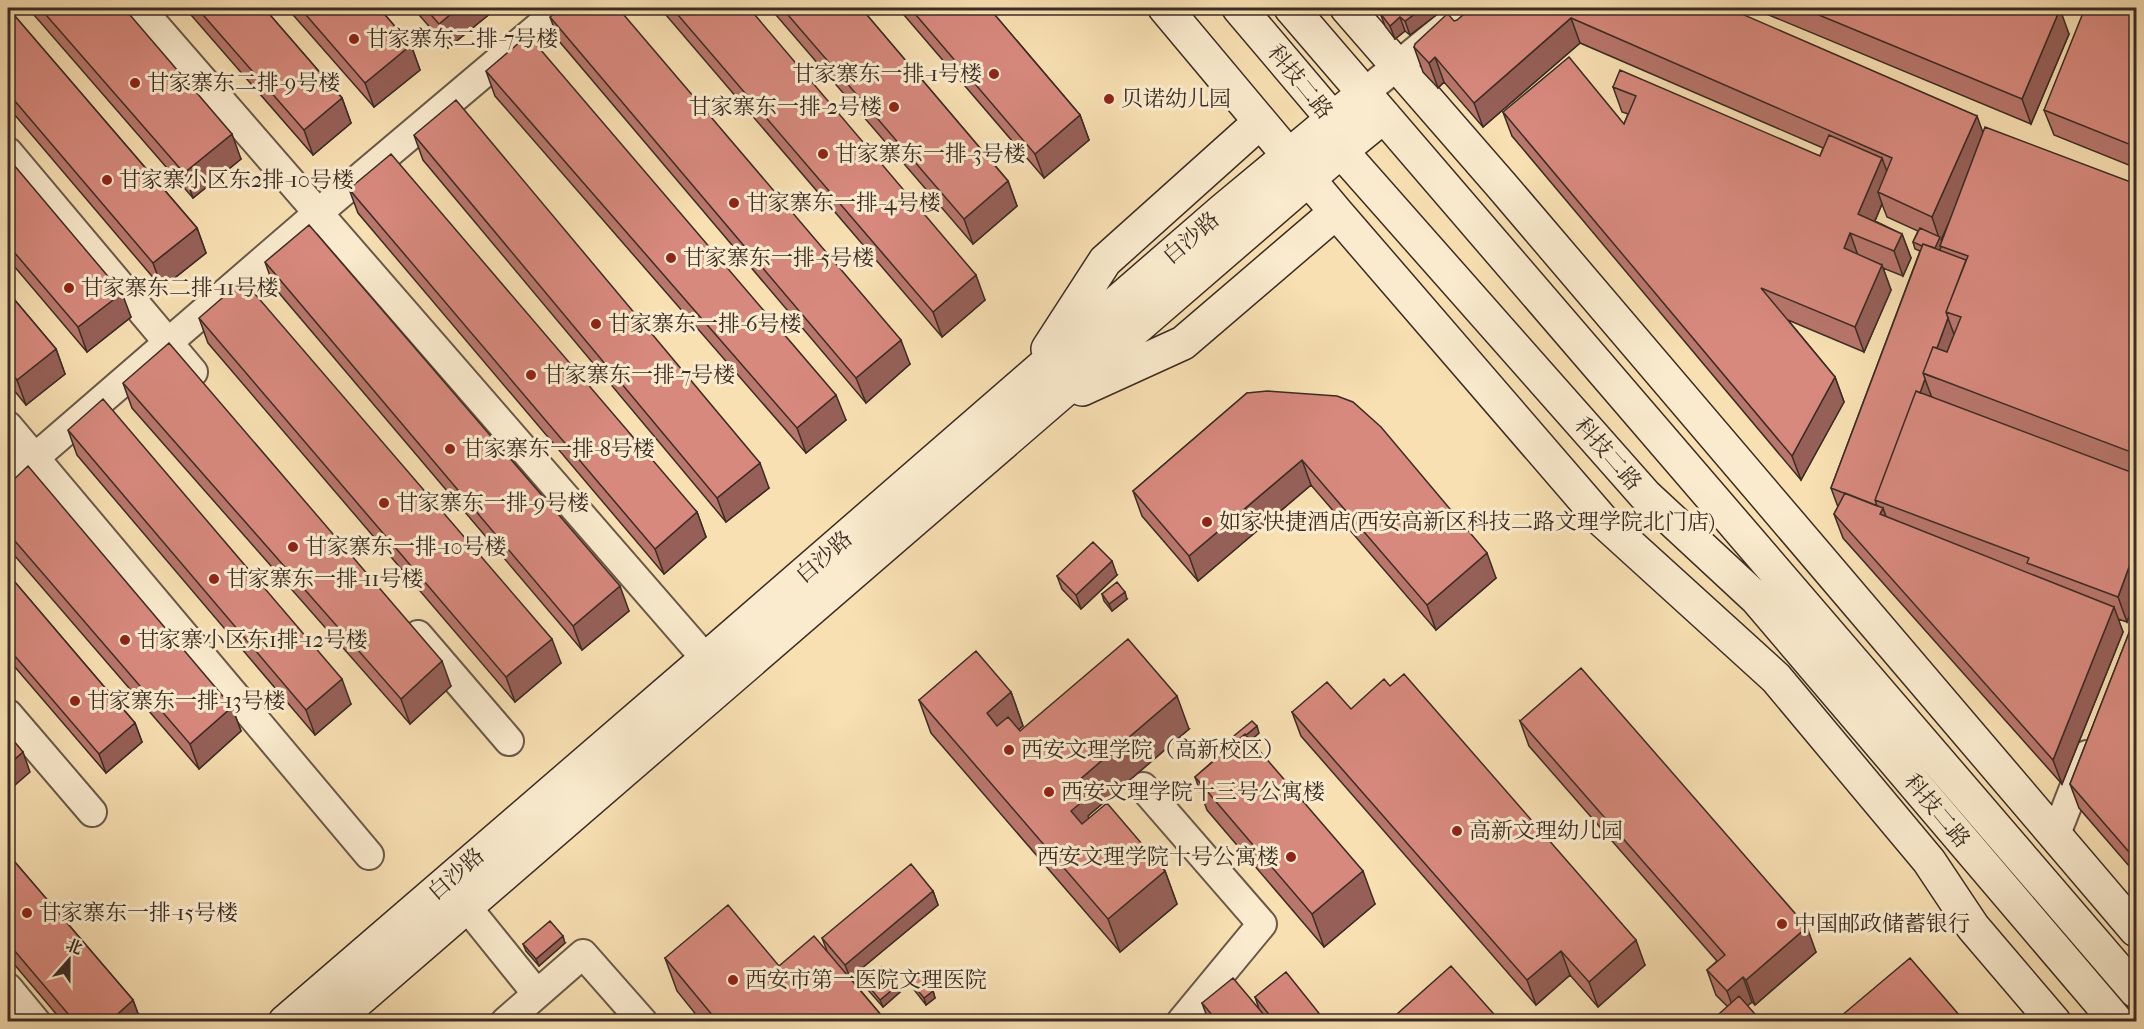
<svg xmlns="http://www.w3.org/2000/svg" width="2144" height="1029" font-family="'IM FELL French Canon','Noto Serif SC',serif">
<rect width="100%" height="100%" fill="#f8e0b3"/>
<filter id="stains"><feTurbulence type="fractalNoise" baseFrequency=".00333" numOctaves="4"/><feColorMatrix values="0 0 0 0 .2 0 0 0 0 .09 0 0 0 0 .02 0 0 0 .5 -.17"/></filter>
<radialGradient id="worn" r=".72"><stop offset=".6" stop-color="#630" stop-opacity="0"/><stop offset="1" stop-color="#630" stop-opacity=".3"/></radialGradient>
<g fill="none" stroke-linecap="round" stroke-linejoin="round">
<defs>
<path id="street" d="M140 8 706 659
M1364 93 1468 8
M8 152 193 372
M8 426 369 855
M8 481 318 213 561 8
M418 635 509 741
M8 714 92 812
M1143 787 1262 924 1181 1022
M2056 834 2087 755
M466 906 537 994
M8 988 36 1022
M505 1022 583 954 643 1022"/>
<path id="secondary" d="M1165 8 1336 212 1601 519 1776 678 1929 861 1973 927 2054 1022
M1239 8 1333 119 1341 151 1645 495 1757 599 2117 1022
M1291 8 2136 991
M1347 8 1502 186 2136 930
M1048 349 1105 261 1260 122
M1082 389 1183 343 1336 212
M285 1022 706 659 1222 211 1364 93
M333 1022 1341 151 1384 116"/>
</defs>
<!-- street casing -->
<use href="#street" stroke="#6a5948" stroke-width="32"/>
<!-- secondary casing -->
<use href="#secondary" stroke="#3b2c24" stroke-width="36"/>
<!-- street -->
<use href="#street" stroke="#faebce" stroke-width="28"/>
<!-- secondary -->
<use href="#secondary" stroke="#faebce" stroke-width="33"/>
</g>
<!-- wall -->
<path fill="#b9766c" stroke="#3b2c24" stroke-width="1.5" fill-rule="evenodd" d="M8 8 197 228 206 253 162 288 8 107Z
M28 8H124L241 159 193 198Z
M185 8H264L342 98 351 123 313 155Z
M287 8H379L411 45 420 70 374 107Z
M413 8H491L492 12 448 48Z
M660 8H749L985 300 942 337Z
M770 8H861L1008 181 1017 206 973 244Z
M898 8H989L1080 115 1089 140 1044 178Z
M1386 8H1443L1444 9 1410 35 1405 31 1395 39 1385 26 1380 13Z
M1728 8 1983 133 2136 184V597L2127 622 2118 619 2123 632 2062 784 1843 538 1834 514 1838 507 1831 488 1920 251 1915 249 1913 242 1918 231 1887 217 1882 204 1875 221 1902 234 1911 258 1903 276 1883 268 1891 290 1864 352 1788 320 1835 377 1844 402 1801 480 1512 136 1503 112 1624 124 1628 114 1622 112 1613 87 1820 156 1823 148 1580 43 1483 127 1444 82 1438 88 1423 72 1414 47 1454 21ZM1949 222 1942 241 1941 240Z
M1752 8H2055L2069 34 2031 124Z
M2136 8V168L2054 135 2044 110Z
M550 17 910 364 866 403 559 41Z
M486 71 846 420 806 453 495 96Z
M414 135 769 488 726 522 423 160Z
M8 158 131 317 87 352 8 259Z
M349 189 697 512 706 537 664 574 358 213Z
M265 262 629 611 582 650 274 287Z
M8 292 56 349 65 374 26 405 8 383Z
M199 318 561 663 515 702 208 343Z
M123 383 451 686 410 724 132 408Z
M1247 393 1496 578 1436 630 1311 485 1198 581 1142 516 1133 491Z
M68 430 351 704 315 735 77 455Z
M8 485 232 707 241 731 199 769 8 548Z
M8 574 135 723 142 742 106 773 8 659Z
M1117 575 1081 609 1062 589 1057 576Z
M1102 594 1127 599 1112 611 1104 601Z
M2136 615V874L2079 808 2070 784Z
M1011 692 1023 726 1019 729 1020 731 1189 729 1088 816 1089 818 1165 871 1177 904 1120 952 931 733 919 700Z
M1351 709 1645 965 1598 1007 1570 975 1536 1005 1301 736 1292 712Z
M1520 721 1816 952 1755 1005 1752 1002 1748 1005 1727 1006 1716 995 1707 970 1717 961 1529 746Z
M1259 733 1251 740 1375 904 1324 947 1207 810 1195 777 1220 755 1218 749Z
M8 854 133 1000 141 1022H63L8 957Z
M933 891 938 905 850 978 887 1022H702L677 991 665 958 779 966 827 951 822 938Z
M565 943 539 966 526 951 523 944Z
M909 980 933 991 935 998 926 1005 912 987Z
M865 982 900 992 883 1007 867 989Z
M1255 997 1326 1022H1209L1202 1003 1259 1009Z"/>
<!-- shaded-wall -->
<path fill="#966058" stroke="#3b2c24" stroke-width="1.5" d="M458 8H491L492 12 448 48 439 24Z
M1423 8H1443L1444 9 1410 35 1405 21Z
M2060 9 2069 34 2031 124 2022 99Z
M1400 17 1405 31 1395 39 1390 26Z
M1571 18 1580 43 1483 127 1474 103Z
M411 45 420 70 374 107 365 83Z
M1435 57 1444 82 1438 88 1429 63Z
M342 98 351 123 313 155 304 130Z
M1080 115 1089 140 1044 178 1035 154Z
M1977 116 1986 141 1941 240 1943 243 1940 246 1941 247 1936 259 1933 252 1939 238 1932 217Z
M232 134 241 159 193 198 184 173Z
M1882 158 1891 183 1878 192 1882 204 1867 239 1858 214Z
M1008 181 1017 206 973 244 964 219Z
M197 228 206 253 162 288 153 263Z
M1850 233 1859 258 1844 248Z
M1902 234 1911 258 1903 276 1894 251Z
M1882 265 1891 290 1864 352 1855 327Z
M976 275 985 300 942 337 933 312Z
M122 293 131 317 87 352 78 327Z
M1948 318 1955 337 1939 379 1927 375Z
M901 340 910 364 866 403 856 378Z
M56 349 65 374 26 405 17 380Z
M1835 377 1844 402 1801 480 1792 456Z
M1925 379 1932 398 1879 502Z
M836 395 846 420 806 453 797 428Z
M1302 460 1311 485 1198 581 1189 556Z
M760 463 769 488 726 522 717 498Z
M1883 508 1892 533 1880 514Z
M697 512 706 537 664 574 655 549Z
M2136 548V597L2127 622 2118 597Z
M1487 553 1496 578 1436 630 1427 605Z
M1112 561 1117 575 1081 609 1076 595Z
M620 586 629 611 582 650 573 626Z
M1125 592 1127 599 1112 611 1109 604Z
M2114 607 2123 632 2062 784 2053 760Z
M552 639 561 663 515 702 506 677Z
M442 661 451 686 410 724 401 699Z
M342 679 351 704 315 735 306 710Z
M1011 692 1023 726 999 746 987 713Z
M1177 696 1189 729 1088 816 1095 834 1083 844 1071 811V787Z
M232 707 241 731 199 769 190 744Z
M135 723 142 742 106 773 99 754Z
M1257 726 1259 733 1226 762 1223 755Z
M23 752 30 772 8 791V765Z
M1165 871 1177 904 1120 952 1108 919Z
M1363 871 1375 904 1324 947 1312 914Z
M933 891 938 905 850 978 845 965Z
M1807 927 1816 952 1755 1005 1746 980Z
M563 936 565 943 539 966 536 959Z
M1636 940 1645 965 1598 1007 1589 982Z
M1561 951 1570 975 1536 1005 1527 980Z
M1743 977 1752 1002 1736 1016 1727 991Z
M898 985 900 992 883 1007 880 1000Z
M933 991 935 998 926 1005 924 998Z
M133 1000 141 1022H109Z
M1960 1016 1962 1022H1954Z"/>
<!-- building -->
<path fill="#d7897d" stroke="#3b2c24" stroke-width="1.5" d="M8 8 197 228 153 263 8 93Z
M40 8H124L232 134 184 173Z
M197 8H264L342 98 304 130Z
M300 8H379L411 45 365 83Z
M425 8H458L439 24Z
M561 8H618L901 340 856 378 550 17Z
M672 8H749L976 275 933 312Z
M782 8H861L1008 181 964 219Z
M910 8H989L1080 115 1035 154Z
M1386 8H1423L1405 21 1400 17 1390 26 1380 13Z
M1471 8H1728L1977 116 1932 217 1878 192 1892 158 1571 18 1474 103 1435 57 1429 63 1414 47 1415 44 1446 15 1448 14 1454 21 1457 20Z
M1802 8H2055L2060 9 2022 99Z
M2085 8H2136V147L2044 110Z
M528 35 836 395 797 428 486 71Z
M1569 57 1624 124 1636 96 1613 87 1620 70 1820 156 1829 135 1882 158 1858 214 1902 234 1894 251 1850 233 1844 248 1882 265 1855 327 1761 288 1835 377 1792 456 1503 112Z
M456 100 760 463 717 498 414 135Z
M1985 127 2136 184V454L1923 373 1933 347 1947 352 1961 317 1946 312 1968 256 1940 246Z
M391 154 697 512 655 549 349 189Z
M8 158 122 293 78 327 8 245Z
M309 225 620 586 573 626 265 262Z
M1920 228 1940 237 1935 248 1923 244 1922 246 1913 242Z
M1923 244 1966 260 1946 312 1948 318 1937 348 1933 347 1923 373 1925 379 1920 393 1916 391 1875 500 1877 506 1831 488Z
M243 280 552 639 506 677 199 318Z
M8 292 56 349 17 380 8 369Z
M169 343 442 661 401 699 123 383Z
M1267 391 1337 396 1353 402 1381 427 1487 553 1427 605 1302 460 1189 556 1133 491 1247 393Z
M1916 391 2136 474V548L2118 597 2027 563 2029 558 1875 500Z
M103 399 342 679 306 710 68 430Z
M28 466 232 707 190 744 8 533V485Z
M1845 493 1883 508 1880 514 2114 607 2053 760 1834 514Z
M1093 542 1112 561 1076 595 1057 576Z
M8 574 135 723 99 754 8 648Z
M1117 582 1125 592 1109 604 1102 594Z
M2136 615V860L2070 784Z
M1128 639 1177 696 1071 787 1083 801 1071 811 1082 824 1107 803 1165 871 1108 919 919 700 976 651 1011 692 987 713 997 726 1008 717 1020 731Z
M1581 668 1807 927 1746 980 1743 977 1727 991 1707 970 1725 955 1520 721Z
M1404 674 1636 940 1589 982 1561 951 1527 980 1292 712 1327 682 1351 709 1384 679 1390 686Z
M1252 721 1257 726 1246 735 1245 734 1222 753 1218 749Z
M8 734 23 752 8 765Z
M1245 734 1363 871 1312 914 1195 777Z
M8 854 133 1000 109 1022H75L8 943Z
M911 864 933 891 845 965 822 938Z
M728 905 779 966 814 936 887 1022H718L665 958Z
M550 921 563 936 536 959 523 944Z
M1910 958 1960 1016 1954 1022H1846L1841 1016Z
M1451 966 1501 1022H1388Z
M882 967 898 985 880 1000 865 982Z
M1286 972 1326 1022H1275L1255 997Z
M918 973 933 991 924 998 909 980Z
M1233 978 1270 1022H1218L1202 1003Z
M1739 996 1762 1022H1710Z
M8 1009 18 1022H8Z"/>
<!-- markers -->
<g fill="#8f2418" stroke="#faebce" stroke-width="2">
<circle cx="354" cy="39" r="6"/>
<circle cx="994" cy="74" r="6"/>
<circle cx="135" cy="83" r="6"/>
<circle cx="1109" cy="99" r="6"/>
<circle cx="894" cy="107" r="6"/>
<circle cx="823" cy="154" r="6"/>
<circle cx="107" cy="180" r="6"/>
<circle cx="734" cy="203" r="6"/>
<circle cx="671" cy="258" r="6"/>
<circle cx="69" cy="288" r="6"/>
<circle cx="596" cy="324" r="6"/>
<circle cx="531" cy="375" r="6"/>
<circle cx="450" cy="449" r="6"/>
<circle cx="384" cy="503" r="6"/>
<circle cx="1207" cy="522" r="6"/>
<circle cx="293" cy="547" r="6"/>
<circle cx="214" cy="579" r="6"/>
<circle cx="125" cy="640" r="6"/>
<circle cx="75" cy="701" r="6"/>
<circle cx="1009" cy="750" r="6"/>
<circle cx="1049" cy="792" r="6"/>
<circle cx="1457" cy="831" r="6"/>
<circle cx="1291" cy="857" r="6"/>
<circle cx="27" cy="913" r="6"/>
<circle cx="1782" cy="924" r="6"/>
<circle cx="733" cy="980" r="6"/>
</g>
<g text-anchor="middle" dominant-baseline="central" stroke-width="6" stroke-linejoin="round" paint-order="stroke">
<!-- poi labels -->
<g font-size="22" fill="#3b2c24" stroke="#faebce" text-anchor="start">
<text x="366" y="39">甘家寨东二排-7号楼</text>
<text x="982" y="74" text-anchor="end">甘家寨东一排-1号楼</text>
<text x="147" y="83">甘家寨东二排-9号楼</text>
<text x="1121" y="99">贝诺幼儿园</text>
<text x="882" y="107" text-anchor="end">甘家寨东一排-2号楼</text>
<text x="835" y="154">甘家寨东一排-3号楼</text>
<text x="119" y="180">甘家寨小区东2排-10号楼</text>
<text x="746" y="203">甘家寨东一排-4号楼</text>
<text x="683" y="258">甘家寨东一排-5号楼</text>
<text x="81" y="288">甘家寨东二排-11号楼</text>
<text x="608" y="324">甘家寨东一排-6号楼</text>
<text x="543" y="375">甘家寨东一排-7号楼</text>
<text x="462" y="449">甘家寨东一排-8号楼</text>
<text x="396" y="503">甘家寨东一排-9号楼</text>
<text x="1219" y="522">如家快捷酒店(西安高新区科技二路文理学院北门店)</text>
<text x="305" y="547">甘家寨东一排-10号楼</text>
<text x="226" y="579">甘家寨东一排-11号楼</text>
<text x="137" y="640">甘家寨小区东1排-12号楼</text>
<text x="87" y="701">甘家寨东一排-13号楼</text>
<text x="1021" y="750">西安文理学院（高新校区）</text>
<text x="1061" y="792">西安文理学院十三号公寓楼</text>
<text x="1469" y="831">高新文理幼儿园</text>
<text x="1279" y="857" text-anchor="end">西安文理学院十号公寓楼</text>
<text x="39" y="913">甘家寨东一排-15号楼</text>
<text x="1794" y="924">中国邮政储蓄银行</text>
<text x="745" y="980">西安市第一医院文理医院</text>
</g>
<!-- street labels -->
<g font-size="22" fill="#3b2c24" stroke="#faebce">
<text transform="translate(1300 82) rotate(51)">科技二路</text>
<text transform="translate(1191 238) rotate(-41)">白沙路</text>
<text transform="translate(1608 454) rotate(49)">科技二路</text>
<text transform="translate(824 557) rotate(-41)">白沙路</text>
<text transform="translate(1937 811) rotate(50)">科技二路</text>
<text transform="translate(456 874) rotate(-41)">白沙路</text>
</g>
</g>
<!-- margin -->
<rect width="2144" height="1029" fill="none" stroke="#f8e0b3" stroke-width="30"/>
<rect x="9" y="9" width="2126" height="1011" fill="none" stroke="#3b2c24" stroke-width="3"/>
<rect x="15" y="15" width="2114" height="999" fill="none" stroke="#3b2c24" stroke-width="1.5"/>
<!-- north arrow -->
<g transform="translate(69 960) rotate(21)" stroke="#faebce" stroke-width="4.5" paint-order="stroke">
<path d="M0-4.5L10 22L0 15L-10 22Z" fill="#3b2c24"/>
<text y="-9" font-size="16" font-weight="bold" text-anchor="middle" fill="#3b2c24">北</text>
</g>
<rect width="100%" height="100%" filter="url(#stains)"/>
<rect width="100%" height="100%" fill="url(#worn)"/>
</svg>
